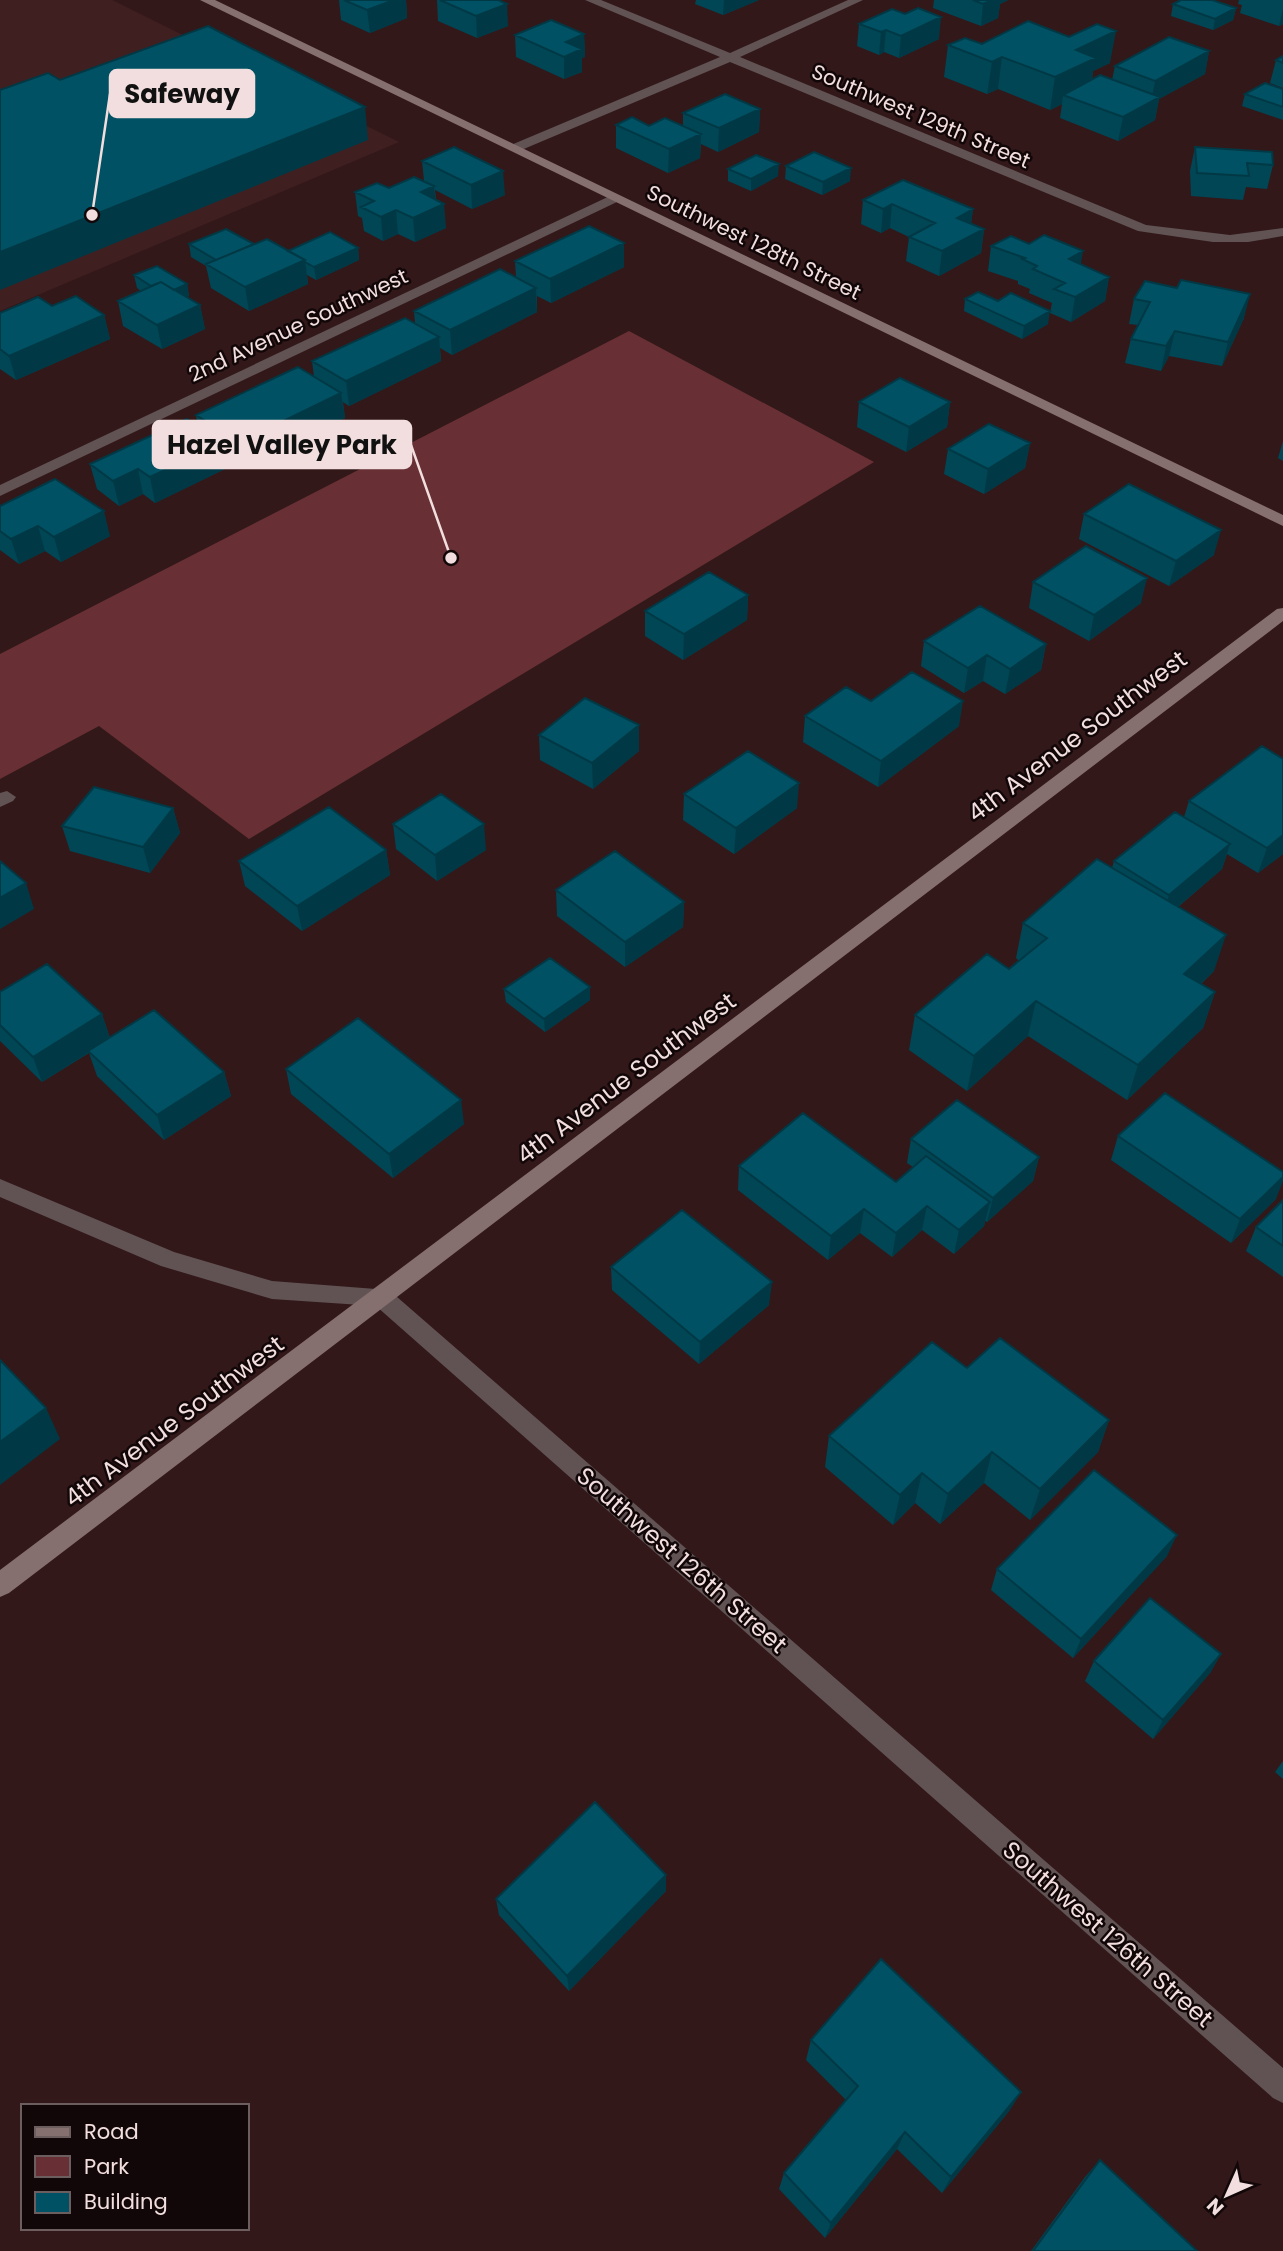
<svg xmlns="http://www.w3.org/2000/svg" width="1283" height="2251" font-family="Poppins,sans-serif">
<rect width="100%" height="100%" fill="#33181a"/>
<!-- built -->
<path fill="#401f21" d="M0 0H112L399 142 0 311Z"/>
<!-- green -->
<path fill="#683035" d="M629 331 874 462 249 839 99 726 0 779V654Z"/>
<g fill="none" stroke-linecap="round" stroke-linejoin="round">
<!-- street -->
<path fill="#615353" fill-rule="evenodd" d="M585 0H601L730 53 848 0H863L740 57 1146 225 1230 235 1283 228V236L1248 242H1213L1138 231 730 62 519 151H511V145L720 57Z
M614 194 620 198 619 201 0 496V485Z
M7 791 16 797 13 801 0 807V793Z
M0 1179 174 1252 272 1281 389 1290 1283 2068V2103L1273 2098 376 1306 272 1299 161 1266 0 1197Z"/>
<!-- secondary -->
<path fill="#866f6f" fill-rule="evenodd" d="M200 0H215L1283 515V526Z
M1283 608V621L9 1593 0 1597V1570L1277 609Z"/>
</g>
<!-- wall -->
<path fill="#004655" d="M339 0H406L407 18 370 33 341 20Z
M437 0H498L508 26 477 38 438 21Z
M696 0H759L723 15 695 4Z
M934 0H1008L1000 4 998 18 981 26 933 8Z
M1239 0H1283V24L1279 26 1240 13 1242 5 1238 4Z
M1173 4 1236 8 1233 20 1213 30 1171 16Z
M859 24 939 39 899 58 884 52 879 55 857 46Z
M584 34 585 57 582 58V72L564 79 516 57 515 35Z
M982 44 1110 63 1093 71 1092 80H1112L1115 66 1209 51 1205 74 1159 99 1155 120 1118 141 1060 118 1062 104 1050 110 998 89 987 94 944 77 948 45Z
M1283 56V88L1270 83 1276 60Z
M1283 89V120L1242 106 1245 94Z
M760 109 759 132 718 152 701 144 700 158 668 173 616 148V125L683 127V113Z
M1195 147 1273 165 1267 189 1246 187 1243 200 1191 196 1190 171Z
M422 161 505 195 472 209 435 190 436 200 446 228 415 242 398 234 383 241 364 231 362 218 358 216 355 192 389 188 424 181Z
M786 166 850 181 822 195 785 179Z
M728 169 778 176 751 191 728 181Z
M863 200 973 209 971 223 984 229 981 253 939 276 906 261 909 237 890 228 881 233 861 224Z
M624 243V267L551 303 537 296V312L452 355 440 348 441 361 349 406 343 402 345 418 270 455 259 448 233 460 225 455 227 468 155 503 143 494 119 506 97 489 90 464 198 427 196 415 314 377 312 361 415 323 414 311 516 277 515 261Z
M189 244H254L288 251 358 248 359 260 316 280 307 275 308 284 249 311 211 288 206 266 191 257Z
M991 246 1081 265 1109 277 1105 301 1071 322 1050 313 1052 303 1029 293 1030 289 1018 284V281L988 271Z
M134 275 187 284 189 296 187 297 200 305 205 329 162 349 123 326 118 301 141 291 137 288Z
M965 299 1048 324 1022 339 964 311Z
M1134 299 1244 318 1222 366 1169 356 1161 371 1125 363 1131 339 1138 325 1129 324Z
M52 306 104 315 110 339 16 380 0 369V313Z
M859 402H950L947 427 906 452 857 427Z
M1283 441V461L1278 458Z
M1030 443 1025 468 984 494 944 474 948 449Z
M0 506 110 536 61 562 45 551 19 564 0 550Z
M1084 514 1214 555 1169 586 1079 539Z
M1033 582 1141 603 1089 641 1029 608Z
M748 595 747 620 683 660 645 636V611Z
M924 641 1046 644 1041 670 1005 694 983 681 964 693 921 666Z
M871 701 959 726 878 787 803 742 805 716Z
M539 735 639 751 593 789 540 760Z
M684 794 797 808 734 854 683 820Z
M1189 801 1283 854 1258 873 1227 854 1222 869 1178 907 1214 971 1201 984 1215 992 1203 1028 1127 1100 1028 1036 967 1091 909 1050 915 1015 1009 969 1019 961 1016 958 1023 923 1112 868 1114 861 1184 817Z
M173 808 180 833 150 873 70 851 62 826Z
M393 824 486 850 437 881 396 849Z
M386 850 390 875 302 931 245 886 239 861Z
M556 890 684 902 683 927 625 967 557 916Z
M504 989 590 1000 545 1032 506 1002Z
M0 992 102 1014 110 1038 224 1072 231 1096 164 1140 97 1076 89 1053 42 1082 0 1041Z
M286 1069 464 1124 393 1178 291 1094Z
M1118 1136 1276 1199 1231 1243 1111 1160Z
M911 1139 1039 1157 1033 1181 987 1222 985 1221 984 1226 954 1254 922 1230 892 1257 860 1233 828 1260 738 1190 739 1166 896 1182 913 1167 907 1163Z
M1283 1200V1277L1246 1251 1256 1227Z
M611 1267 769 1305 699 1364 612 1290Z
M967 1368 1109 1420 1098 1452 1030 1520 984 1483 940 1524 915 1503 893 1525 825 1467 829 1436Z
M1167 1556 1073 1658 991 1590 997 1569Z
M1221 1654 1210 1673 1153 1739 1085 1681 1094 1661Z
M1283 1761V1779L1275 1772Z
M666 1875V1891L569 1991 499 1915 496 1899Z
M811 2040 1010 2110 942 2193 897 2149 825 2238 779 2189 784 2173 846 2100 806 2060Z
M1100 2160 1197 2251H1031L1085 2177Z"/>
<!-- shaded-wall -->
<path fill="#003945" d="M394 0H406L407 18 370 33 367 10Z
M724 0H759L723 15Z
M985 0H1008L1000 4 998 18 981 26 983 4Z
M507 4 508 26 477 38 476 16Z
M1236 8 1233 20 1213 30 1215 19Z
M1283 9V24L1279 26Z
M941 17 939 39 899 58 901 36Z
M886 30 884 52 879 55 881 32Z
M1116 31 1110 63 1093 71 1090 90 1063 95 1062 104 1050 110 1055 77 1076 50Z
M584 34 585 57 582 58V72L564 79V57L566 42Z
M1209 51 1205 74 1159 99 1155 120 1118 141 1123 117 1151 102 1155 81Z
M1002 57 998 89 987 94 992 62Z
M365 107 368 140 0 290V252Z
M760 109 759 132 718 152 719 128Z
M701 134 700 158 668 173 669 149Z
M779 164 778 176 751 191V179Z
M851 168 850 181 822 195 823 182Z
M503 171 505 195 472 209 471 185Z
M434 186 436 208 444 204 446 228 415 242 413 218 421 192Z
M892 204 890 228 881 233 883 209Z
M973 209 970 233 957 218Z
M396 210 398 234 383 241 381 217Z
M984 229 981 253 939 276 942 251Z
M624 243V267L551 303 550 279Z
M358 248 359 260 316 280 314 267Z
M1083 251 1079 275 1069 259Z
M305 260 308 284 249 311 245 287Z
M1109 277 1105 301 1071 322 1075 297Z
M187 284 189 296 166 306 164 294Z
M536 288 537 312 452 355 450 330Z
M1250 294 1244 318 1222 366 1228 342Z
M200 305 205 329 162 349 157 325Z
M1050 311 1048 324 1022 339 1024 326Z
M104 315 110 339 16 380 9 356Z
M1175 331 1169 356 1161 371 1166 346Z
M439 337 441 361 349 406 346 381Z
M341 393 345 418 270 455 265 430Z
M950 402 947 427 906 452 909 427Z
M254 423 259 448 233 460 228 435Z
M223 443 227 468 155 503 150 477Z
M1030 443 1025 468 984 494 988 469Z
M138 469 143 494 119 506 113 481Z
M104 511 110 536 61 562 54 537Z
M38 526 45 551 19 564 11 539Z
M1221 530 1214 555 1169 586 1176 561Z
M1147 578 1141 603 1089 641 1094 615Z
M748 595 747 620 683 660 684 634Z
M1046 644 1041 670 1005 694 1010 669Z
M987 655 983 681 964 693 968 668Z
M963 701 959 726 878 787 881 761Z
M639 725V751L593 789 592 763Z
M799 783 797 808 734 854 736 828Z
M173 808 180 833 150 873 143 847Z
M484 824 486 850 437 881 435 855Z
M1283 835V854L1258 873 1267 848Z
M1230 844 1222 869 1162 920 1169 895Z
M386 850 390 875 302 931 297 906Z
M26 883 34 909 0 929V898Z
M684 902 683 927 625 967V942Z
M1226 935 1214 971 1173 1009 1184 974Z
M590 987V1000L545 1032 544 1019Z
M1215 992 1203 1028 1127 1100 1138 1065Z
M1036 1001 1028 1036 967 1091 974 1056Z
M102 1014 110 1039 42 1082 33 1057Z
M224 1072 231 1096 164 1140 157 1115Z
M461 1100 464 1124 393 1178 389 1154Z
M1039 1157 1033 1181 987 1222 993 1198Z
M1283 1177V1181L1276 1199 1231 1243 1240 1219Z
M990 1202 984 1226 954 1254 959 1230Z
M927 1206 922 1230 892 1257 896 1233Z
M864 1209 860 1233 828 1260 831 1236Z
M772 1282 769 1305 699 1364 700 1342Z
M46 1408 60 1439 0 1485V1442Z
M1109 1420 1098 1452 1030 1520 1040 1489Z
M992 1452 984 1483 940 1524 948 1494Z
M922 1473 915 1503 893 1525 900 1495Z
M1177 1535 1167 1556 1073 1658 1081 1639Z
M1221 1654 1210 1673 1153 1739 1163 1720Z
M666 1875V1891L569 1991 567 1976Z
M1021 2092 1010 2110 942 2193 951 2177Z
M905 2132 897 2149 825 2238 831 2223Z"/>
<!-- building -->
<path fill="#005163" stroke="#003945" stroke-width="2" d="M344 0H394L367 10Z
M440 0H498L507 4 476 16Z
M973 0H992L983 4Z
M1181 0H1212L1236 8 1215 19 1173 4Z
M918 8 941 17 901 36 886 30 881 32 859 24 892 9 905 14Z
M551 20 584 34 566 42 582 49 564 57 515 35Z
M1028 21 1069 37 1097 24 1116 31 1076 50 1096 58 1055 77 1002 57 992 62 948 45 965 38 982 44Z
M208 26 365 107 0 252V90L48 73 60 80Z
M1169 37 1209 51 1155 81 1115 66Z
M1283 56V63L1276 60Z
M1100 75 1160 97 1123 117 1063 95Z
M1265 83 1283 89V107L1245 94Z
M725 94 760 109 719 128 683 113Z
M632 117 649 126 665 118 701 134 669 149 616 125Z
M454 147 503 171 471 185 422 161Z
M1195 147 1272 152 1273 165 1247 163 1249 176 1197 173Z
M814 152 851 168 823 182 786 166Z
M756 155 779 164 751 179 728 169Z
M414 177 434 186 421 192 444 204 413 218 396 210 381 217 361 207 374 201 355 192 377 183 389 188Z
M903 180 973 209 957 218 984 229 942 251 909 237 935 223 892 204 883 209 863 200Z
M589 226 624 243 550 279 515 261Z
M226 229 254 244 216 260 189 244Z
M330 232 358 248 314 267 305 262V260L288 251Z
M1044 235 1083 251 1069 259 1109 277 1075 297 1054 289 1065 283 1033 269 1037 266 1022 259 1025 258 991 246 1011 236 1029 244Z
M267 239 305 260 245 287 206 264Z
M157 266 187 284 174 290 161 282 151 286 134 275Z
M500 269 536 288 450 330 414 311Z
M1181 280 1250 294 1228 342 1175 331 1166 346 1131 339 1150 302 1134 299 1145 281 1177 288Z
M161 282 200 305 157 325 118 301Z
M978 292 998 301 1011 293 1050 311 1024 326 965 299Z
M76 296 104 315 9 356 0 349V313L38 297 52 306Z
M405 318 439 337 346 381 312 361Z
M298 367 341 393 265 430 254 423 228 435 196 415Z
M900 378 950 402 909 427 859 402Z
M187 419 223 443 150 477 138 469 113 481 90 464Z
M989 424 1030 443 988 469 948 449Z
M55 479 104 511 54 537 38 526 11 539 0 531V506Z
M1129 484 1221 530 1176 561 1084 514Z
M1086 546 1147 578 1094 615 1033 582Z
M709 572 748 595 684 634 645 611Z
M980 606 1046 644 1010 669 987 655 968 668 924 641Z
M912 672 963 701 881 761 805 716 846 687 871 701Z
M585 698 639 725 592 763 539 735Z
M1262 746 1283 759V835L1267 848 1189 801Z
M748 751 799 783 736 828 684 794Z
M94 787 173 808 143 847 62 826Z
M441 794 484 824 435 855 393 824Z
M329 807 386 850 297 906 239 861Z
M1175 812 1230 844 1169 895 1114 861Z
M615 851 684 902 625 942 556 890Z
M1097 859 1226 935 1184 974 1215 992 1138 1065 1036 1001 974 1056 915 1015 987 954 1009 969 1047 938 1023 923Z
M0 861 26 883 0 898Z
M550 958 590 987 544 1019 504 989Z
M47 964 102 1014 33 1057 0 1025V992Z
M154 1010 224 1072 157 1115 88 1051Z
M358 1018 461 1100 389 1154 286 1069Z
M1165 1093 1283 1172V1177L1240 1219 1118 1136Z
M957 1100 1039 1157 993 1198 911 1139Z
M803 1113 896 1182 926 1156 990 1202 959 1230 927 1206 896 1233 864 1209 831 1236 739 1166Z
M1283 1200V1246L1256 1227Z
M682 1210 772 1282 700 1342 611 1267Z
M1000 1338 1109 1420 1040 1489 992 1452 948 1494 922 1473 900 1495 829 1436 932 1342 967 1368Z
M0 1360 46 1408 0 1442Z
M1094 1470 1177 1535 1081 1639 997 1569Z
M1150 1598 1221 1654 1163 1720 1094 1661Z
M595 1802 666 1875 567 1976 496 1899Z
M881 1959 1021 2092 951 2177 905 2132 831 2223 784 2173 858 2086 811 2040Z
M1100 2160 1197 2251H1033Z"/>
<g text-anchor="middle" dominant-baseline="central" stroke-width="5" stroke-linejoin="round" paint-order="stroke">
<!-- far-street labels -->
<g font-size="21" fill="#f2dede" stroke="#120708">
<text transform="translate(921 116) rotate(23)">Southwest 129th Street</text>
<text transform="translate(754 242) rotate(26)">Southwest 128th Street</text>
<text transform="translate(298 325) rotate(-25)">2nd Avenue Southwest</text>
</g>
<!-- street labels -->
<g font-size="24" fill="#f2dede" stroke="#120708">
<text transform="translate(1077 736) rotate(-37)">4th Avenue Southwest</text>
<text transform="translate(626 1078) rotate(-37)">4th Avenue Southwest</text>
<text transform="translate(174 1421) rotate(-37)">4th Avenue Southwest</text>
<text transform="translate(682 1560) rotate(41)">Southwest 126th Street</text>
<text transform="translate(1108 1934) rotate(41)">Southwest 126th Street</text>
</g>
</g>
<!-- callouts -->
<path fill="none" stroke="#f2dede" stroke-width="2.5" d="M92 215L110 94M451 558L411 445"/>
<g fill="#f2dede" stroke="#120708" stroke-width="2.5">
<circle cx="92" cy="215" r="7"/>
<circle cx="451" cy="558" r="7"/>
</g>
<g fill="#f2dede" stroke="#f2dede" stroke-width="2.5">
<rect x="110" y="70" width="144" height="47" rx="7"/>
<rect x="153" y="421" width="258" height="47" rx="7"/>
</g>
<g font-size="26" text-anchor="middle" font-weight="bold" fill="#111">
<text x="182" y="103">Safeway</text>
<text x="282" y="454">Hazel Valley Park</text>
</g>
<!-- legend -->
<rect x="21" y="2104" width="228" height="126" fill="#120708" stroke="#6c5d5e" stroke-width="2"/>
<rect x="35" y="2127" width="35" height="10" fill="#866f6f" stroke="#6c5d5e" stroke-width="2"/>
<text x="84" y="2139" font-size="21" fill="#f2dede">Road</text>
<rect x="35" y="2156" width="35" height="21" fill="#683035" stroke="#6c5d5e" stroke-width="2"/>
<text x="84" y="2174" font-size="21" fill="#f2dede">Park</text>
<rect x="35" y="2192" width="35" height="21" fill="#005163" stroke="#6c5d5e" stroke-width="2"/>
<text x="84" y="2209" font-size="21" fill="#f2dede">Building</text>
<!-- north arrow -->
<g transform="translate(1227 2195) rotate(225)" stroke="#120708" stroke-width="5" paint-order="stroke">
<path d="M0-5L12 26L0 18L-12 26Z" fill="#f2dede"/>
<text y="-10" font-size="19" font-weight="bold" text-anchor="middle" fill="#f2dede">N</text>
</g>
</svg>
